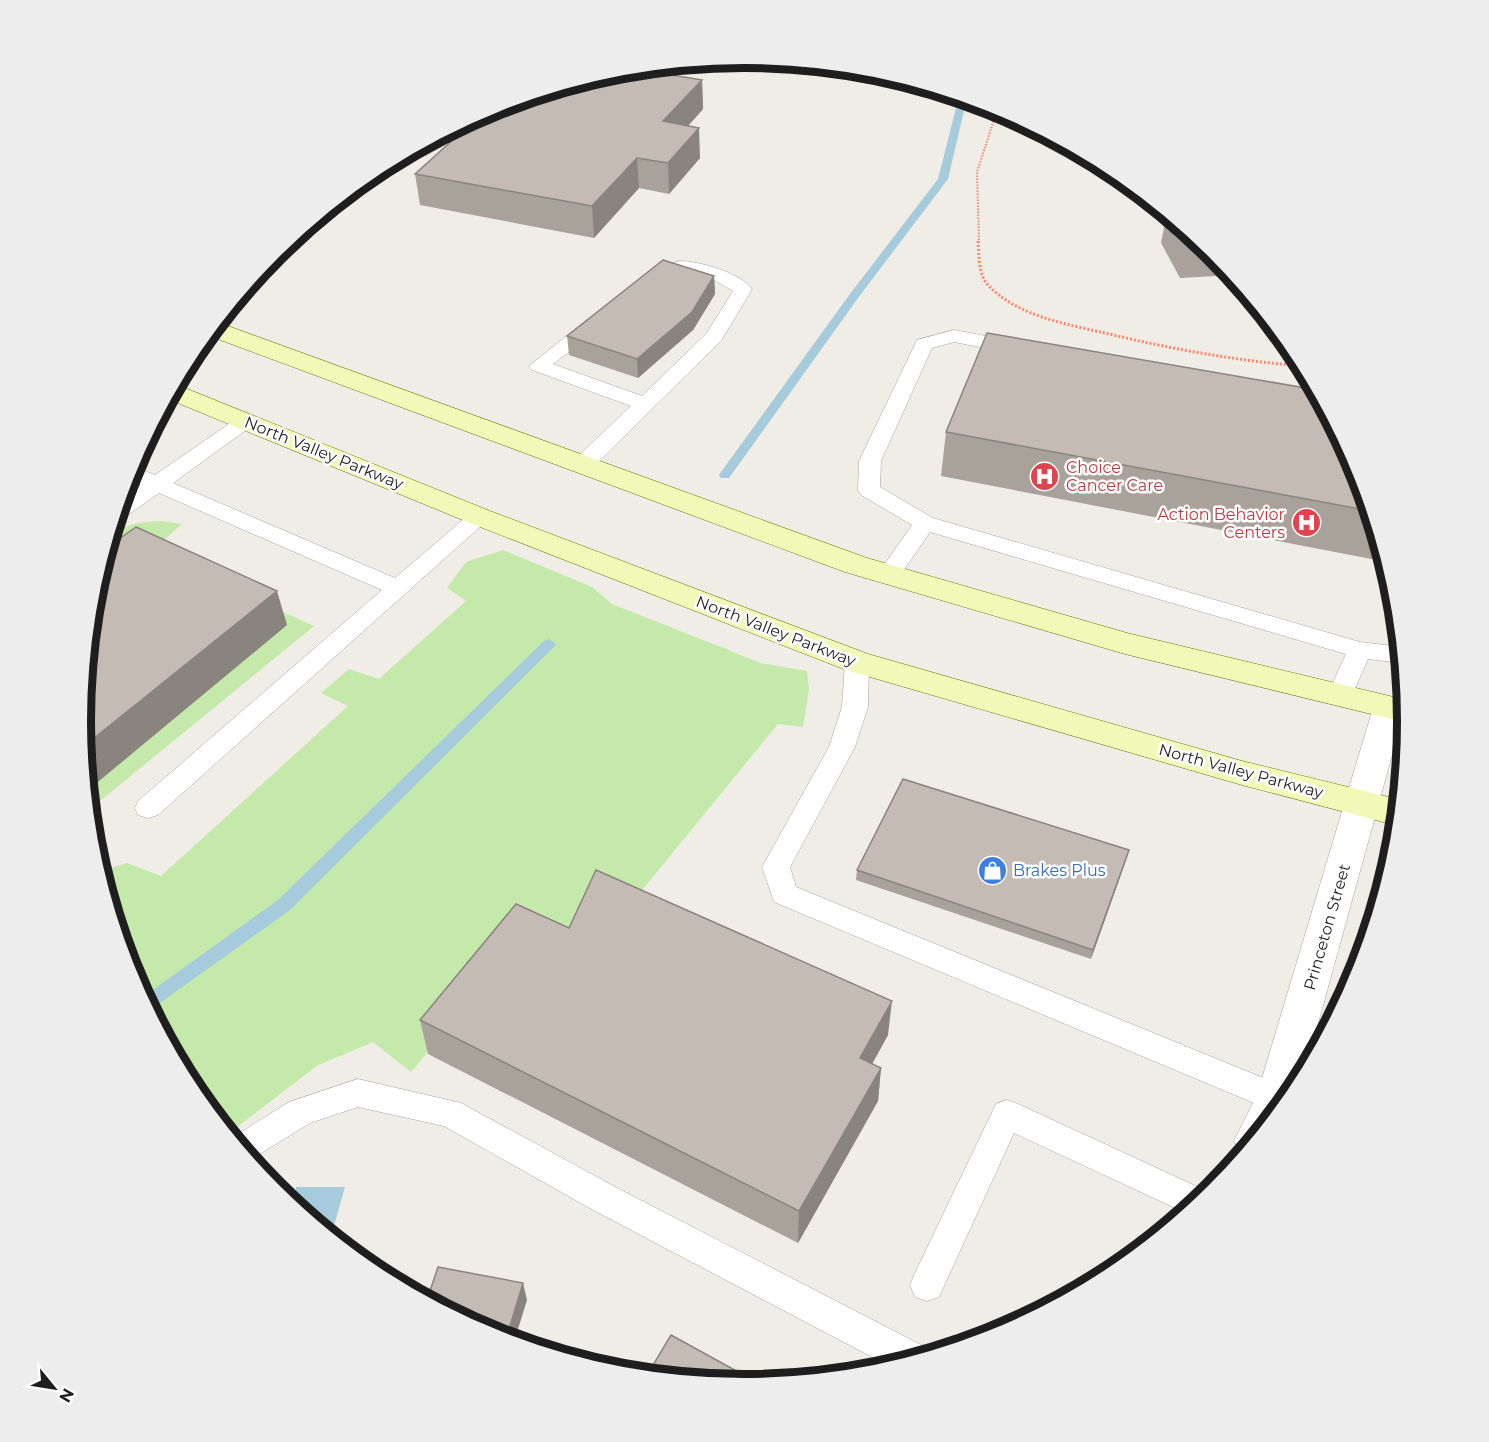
<svg xmlns="http://www.w3.org/2000/svg" width="1489" height="1442" font-family="Montserrat,sans-serif">
<rect width="100%" height="100%" fill="#efede5"/>
<!-- grass -->
<path fill="#c4e9aa" d="M161 521 182 524 149 553 314 626 89 810 81 721 109 549 107 547C114 524 140 522 161 521Z
M503 550 592 587 612 604 761 663 807 671 809 689 803 727 778 724 629 906 568 940 534 926 411 1072 373 1042 318 1065 228 1134 192 1090 131 975 96 858 112 868 127 863 161 876 348 706 321 693 349 669 379 679 466 601 447 588 466 562Z"/>
<!-- water -->
<path fill="#a5cbdd" d="M296 1187H345L331 1236 295 1207Z"/>
<g fill="none" stroke-linecap="round" stroke-linejoin="round">
<!-- stream -->
<path fill="#a5cbdd" fill-rule="evenodd" d="M959 96 967 98 948 179 858 298 729 478H721L719 475 721 472 850 294 938 179Z
M549 639 556 644 554 647 290 910 150 1010 143 997 278 900 544 641Z"/>
<defs>
<path id="service" d="M680 261C699 261 741 273 752 289L721 341 590 470 582 471 574 470 571 465 574 460 631 406 532 370 529 366 588 319H602L605 323 602 327 553 364 642 396 706 334 733 291C718 282 693 266 675 273 666 277 659 283 650 286L643 284 641 280 658 267Z
M954 330 1017 342 1024 344 1027 348 1024 352 1017 354 954 342 932 348 881 461 880 487 933 518 1360 642 1401 647 1403 663 1368 659 1349 702 1340 705 1331 702 1327 696 1346 654 930 532 897 580 889 582 881 580 877 575 912 525 861 495 858 490 859 461 917 340Z
M246 415 253 417 256 421 253 425 173 483 395 578 472 512 480 510 488 512 491 517 158 815 148 818 138 815 135 808 138 801 382 590 159 493 125 517 115 518 121 499 141 485 127 479 132 466 155 475 239 417Z
M857 654 866 656 869 662 868 707 855 747 790 867 796 887 1288 1088 1292 1096 1279 1111 1266 1108 774 902 762 867 829 747 842 707 845 662 848 656Z
M358 1079 461 1103 619 1189 927 1348 930 1355 891 1367 595 1211 444 1126 358 1107 310 1123 250 1160 232 1138 289 1102Z
M1007 1100 1018 1104 1211 1193 1186 1213 1014 1133 939 1297 927 1301 915 1297 910 1285 915 1273 996 1104Z"/>
<path id="minor" d="M1389 697 1401 700 1405 708 1303 1078 1296 1090 1243 1155 1234 1141 1257 1095 1373 708 1377 700Z"/>
<path id="secondary" d="M217 322 867 558 1127 633 1406 700 1408 723 1125 654 845 572 207 335Z
M175 384 490 511 868 654 1242 761 1401 800 1398 826 1242 785 846 670 470 523 168 399Z"/>
</defs>
<!-- service casing -->
<use href="#service" stroke="#a5a5a5" stroke-width="1"/>
<!-- minor casing -->
<use href="#minor" stroke="#a5a5a5" stroke-width="1"/>
<!-- secondary casing -->
<use href="#secondary" stroke="#607605" stroke-width="1"/>
<!-- path-far1 -->
<path stroke="#fa866b" stroke-width="2" stroke-dasharray="1.5 1.5" stroke-linecap="butt" d="M979 243 977 172 998 107"/>
<!-- path -->
<path stroke="#fa866b" stroke-width="3" stroke-dasharray="2 2" stroke-linecap="butt" d="M978 241C979 255 978 274 988 285 1017 316 1066 324 1105 333 1171 349 1237 361 1304 366"/>
<!-- service -->
<use href="#service" fill="#fff" fill-rule="evenodd"/>
<!-- minor -->
<use href="#minor" fill="#fff" fill-rule="evenodd"/>
<!-- secondary -->
<use href="#secondary" fill="#f0f9b8" fill-rule="evenodd"/>
</g>
<!-- wall -->
<path fill="#a9a29b" d="M745 57 874 70 880 71 876 77 739 58Z
M702 80 703 109 688 126 700 158 669 194 639 188 594 238 420 205 415 174 454 140 452 128 491 107Z
M1122 176 1149 198 1134 199Z
M1167 213 1214 252 1234 275 1180 278 1161 243Z
M714 276 715 294 693 330 638 378 569 355 567 336Z
M946 432 1358 467 1387 562 941 476Z
M1129 850 1126 860 1091 959 856 880 857 870Z
M569 928 888 1035 872 1064 881 1068 878 1101 798 1243 428 1054 420 1020Z"/>
<!-- shaded-wall -->
<path fill="#89847e" d="M702 80 703 109 665 152 663 121Z
M699 128 700 158 669 194 668 163Z
M637 158 639 188 594 238 592 206Z
M714 276 715 294 693 330 638 378 637 359Z
M277 591 287 625 87 791 83 747Z
M1129 850 1126 860 1091 959 1093 950Z
M892 1001 888 1035 857 1091 860 1058Z
M881 1068 878 1101 798 1243 799 1211Z
M523 1283 527 1300 514 1342 506 1339Z
M742 1374V1385L736 1384Z"/>
<!-- building -->
<path fill="#c4bcb4" stroke="#89847e" stroke-width="1.5" d="M630 68 702 80 663 121 699 128 668 163 637 158 592 206 415 174 467 127 457 126 491 107 615 70Z
M1183 226 1195 236H1189Z
M663 260 714 276 692 312 637 359 567 336Z
M987 333 1317 390 1358 467 1371 511 946 432Z
M136 527 277 591 83 747 81 721 93 591 106 548Z
M903 779 1129 850 1093 950 857 870Z
M596 870 892 1001 860 1058 881 1068 799 1211 420 1020 516 904 569 928Z
M438 1267 523 1283 506 1339 490 1334 427 1300Z
M671 1335 742 1374 736 1384 647 1375Z"/>
<!-- icons -->
<defs>
<symbol id="hospital-disc" viewBox="-11 -11 22 22"><circle r="9.5" fill="#e0444e" stroke="#fff"/><path d="M-5-5h3v3.5h4V-5h3V5h-3V1.5h-4V5h-3Z" fill="#fff"/></symbol>
<symbol id="shop-disc" viewBox="-11 -11 22 22"><circle r="9.5" fill="#3f7fe0" stroke="#fff"/><path d="M-5-2.5h2.3a2.7 3.5 0 0 1 5.4 0H5L5.5 6h-11ZM-1.5-2.5h3a1.5 2.3 0 0 0-3 0Z" fill="#fff"/></symbol>
</defs>
<g fill-rule="evenodd">
<use href="#hospital-disc" x="1028" y="460" width="33" height="33"/>
<use href="#hospital-disc" x="1290" y="506" width="33" height="33"/>
<use href="#shop-disc" x="976" y="854" width="33" height="33"/>
</g>
<g text-anchor="middle" dominant-baseline="central" stroke-width="5" stroke-linejoin="round" paint-order="stroke">
<!-- street labels -->
<g font-size="16" fill="#1e1e1e" stroke="#fff">
<text transform="translate(324 453) rotate(22)">North Valley Parkway</text>
<text transform="translate(776 631) rotate(21)">North Valley Parkway</text>
<text transform="translate(1241 771) rotate(15)">North Valley Parkway</text>
<text transform="translate(1327 927) rotate(-74)">Princeton Street</text>
</g>
<!-- health labels -->
<g font-size="16" fill="#be3a42" stroke="#fff" text-anchor="start">
<text x="1066" y="467">Choice<tspan x="1066" dy="18">Cancer Care</tspan></text>
<text x="1285" y="514" text-anchor="end">Action Behavior<tspan x="1285" dy="18">Centers</tspan></text>
</g>
<!-- shop labels -->
<g font-size="16" fill="#366cbe" stroke="#fff" text-anchor="start">
<text x="1013" y="870">Brakes Plus</text>
</g>
</g>
<!-- crop -->
<path d="M0 0H1489V1442H0ZM91 721a653 653 0 1 1 1306 0a653 653 0 1 1-1306 0Z" fill="#ededed" fill-rule="evenodd"/>
<path fill="none" stroke="#1e1e1e" stroke-width="8" d="M91 721a653 653 0 1 1 1306 0a653 653 0 1 1-1306 0Z"/>
<!-- north arrow -->
<g transform="translate(54 1388) rotate(120)" stroke="#ffffff" stroke-width="4.5" paint-order="stroke">
<path d="M0-4.5L10 22L0 15L-10 22Z" fill="#1e1e1e"/>
<text y="-9" font-size="16" font-weight="bold" text-anchor="middle" fill="#1e1e1e">N</text>
</g>
</svg>
